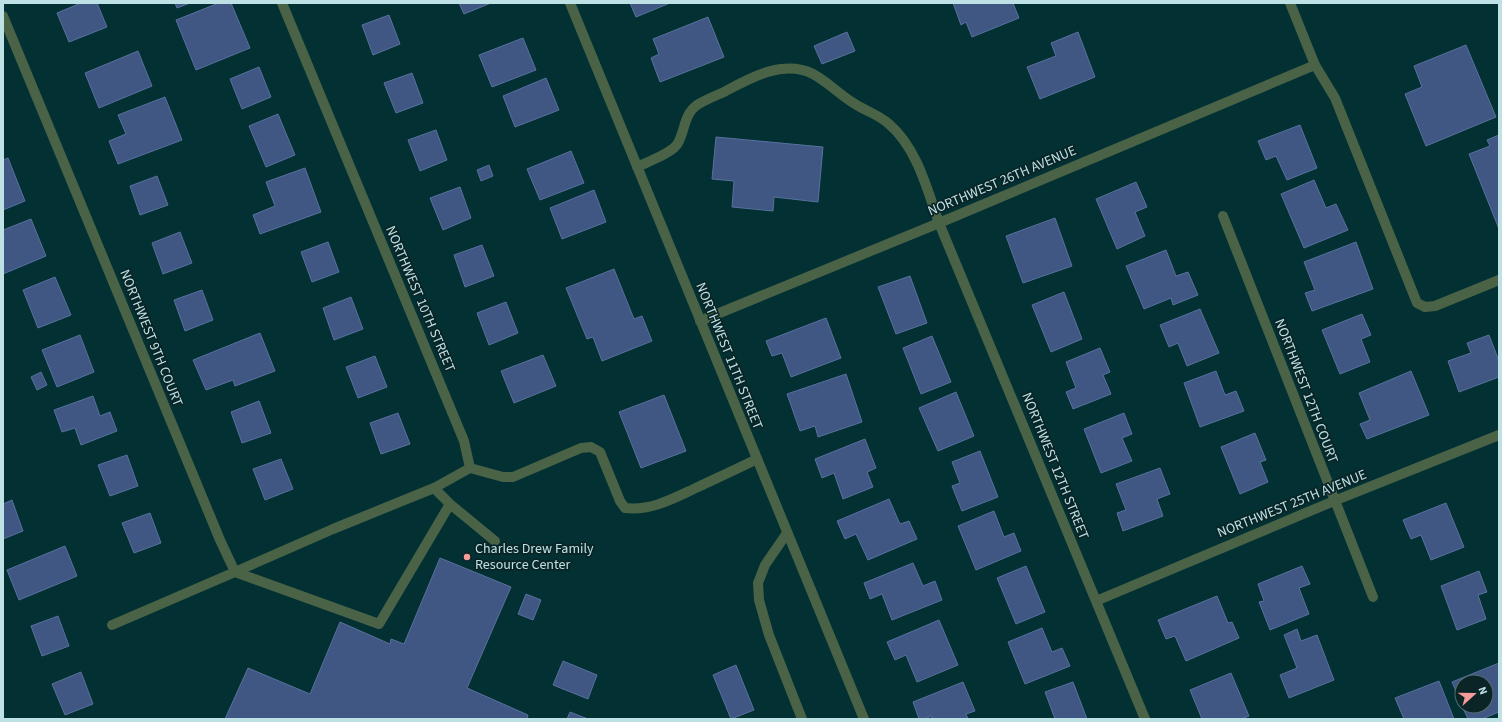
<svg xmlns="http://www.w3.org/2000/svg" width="1502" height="722" font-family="'Source Sans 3',sans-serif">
<rect width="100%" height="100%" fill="#023033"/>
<!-- building -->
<path fill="#3f5782" stroke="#58719e" d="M81 3H97L107 27 69 42 57 13Z
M175 3H190L177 8Z
M219 3H231L250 48 196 70 176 20Z
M459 3H491L464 14Z
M630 3H670L636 17Z
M953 3H1013L1019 18 972 37 966 22 961 25Z
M389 15 400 44 373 55 362 25Z
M708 17 724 57 660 82 651 58 659 54 653 39Z
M847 32 855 51 822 64 814 46Z
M1078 32 1095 77 1040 99 1027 67 1056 56 1051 43Z
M523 38 536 70 492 87 479 55Z
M1466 45 1496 117 1426 146 1405 94 1422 87 1414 66Z
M138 51 152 86 99 108 85 73Z
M259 67 271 97 242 109 230 79Z
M412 73 423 103 396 113 384 83Z
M546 78 559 110 515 127 503 96Z
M165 97 182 140 118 164 109 141 126 134 118 115Z
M278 114 295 155 266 167 249 126Z
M1300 125 1317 168 1287 180 1276 156 1266 160 1258 141Z
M436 130 447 160 420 171 408 140Z
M1499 135V229L1469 154 1490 146 1487 140Z
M716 137 823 147 818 202 774 197 773 211 732 207 734 181 712 179Z
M571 151 584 183 540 200 527 169Z
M8 158 25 201 3 210V160Z
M489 165 493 176 481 181 477 170Z
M305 168 321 212 260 234 253 215 275 206 266 182Z
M157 176 168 205 140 215 130 186Z
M1314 180 1326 208 1336 204 1348 230 1304 248 1281 194Z
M1136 182 1147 207 1135 212 1145 236 1117 249 1096 199Z
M460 187 471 218 443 230 430 198Z
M594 190 606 222 562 239 550 208Z
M1055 218 1072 266 1023 283 1006 236Z
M31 219 46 256 3 274V242L4 241 3 230Z
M180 232 192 263 163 274 152 243Z
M328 242 339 272 312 282 301 252Z
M1356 242 1373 289 1312 311 1305 293 1315 290 1304 262Z
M482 245 494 276 465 287 454 255Z
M1166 250 1176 276 1188 272 1198 295 1173 305 1171 298 1144 309 1126 266Z
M614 269 634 319 642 316 652 341 602 361 593 337 587 339 566 288Z
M910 276 927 323 896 334 878 287Z
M55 277 71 315 38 328 23 290Z
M202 290 213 320 185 331 174 300Z
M1064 292 1082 339 1051 352 1032 305Z
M351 297 363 329 334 340 323 308Z
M506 302 518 333 489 345 477 313Z
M1200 309 1219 353 1187 366 1178 343 1169 347 1160 325Z
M1362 314 1371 335 1361 339 1370 362 1340 374 1322 330Z
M826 318 841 358 791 377 782 353 772 356 766 341Z
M260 333 275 371 235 386 233 380 206 390 193 360Z
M80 335 94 372 57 387 42 350Z
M1489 335 1499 361V377L1459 392 1448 361 1471 353 1467 343Z
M932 336 951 382 921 394 903 348Z
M1100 348 1110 372 1103 375 1111 394 1073 409 1066 392 1076 388 1066 362Z
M543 355 556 386 514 403 501 371Z
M375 356 387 387 358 398 346 367Z
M1216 371 1225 395 1236 391 1244 411 1200 427 1184 383Z
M1411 371 1429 415 1367 439 1360 424 1370 420 1359 393Z
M41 372 47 385 37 390 31 377Z
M846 374 862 422 818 437 815 426 800 431 787 394Z
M956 392 974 436 938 451 919 408Z
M664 395 686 451 641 468 619 412Z
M93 396 100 416 110 412 117 431 81 445 75 428 62 432 54 410Z
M259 401 271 433 242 443 231 412Z
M398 413 410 444 381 454 370 423Z
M1124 413 1132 434 1122 438 1132 461 1101 473 1084 429Z
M1255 433 1266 460 1260 462 1268 482 1240 494 1221 447Z
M865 439 876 468 867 472 873 487 843 499 834 473 822 478 815 459Z
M980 451 998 497 962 511 952 486 960 483 952 462Z
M127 455 138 486 110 496 98 465Z
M281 459 293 489 265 500 253 469Z
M1160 468 1170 494 1157 499 1163 516 1123 531 1117 513 1126 510 1116 484Z
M889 499 900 524 909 521 917 539 868 560 856 534 845 539 837 521Z
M12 500 23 531 3 539V504Z
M1446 503 1464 547 1431 560 1421 535 1411 539 1403 520Z
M994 511 1004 537 1014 533 1021 551 976 570 958 526Z
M150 513 161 543 134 553 122 523Z
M65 546 77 576 19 600 7 570Z
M440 558 511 587 467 688 528 715 527 719H225L248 668 310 694 340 622 390 644 391 639 404 644Z
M913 563 923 586 935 581 942 600 892 620 882 594 870 599 864 583Z
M1026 566 1045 612 1016 624 997 578Z
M1302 566 1310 584 1299 588 1309 614 1270 630 1259 602 1264 601 1258 584Z
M1479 571 1487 592 1478 595 1486 619 1457 630 1441 586Z
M526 594 541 600 533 620 518 614Z
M1217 596 1228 623 1232 622 1239 638 1186 661 1175 636 1166 639 1158 620Z
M58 616 69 646 42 656 31 626Z
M939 620 958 665 917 682 906 655 895 660 887 642Z
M1042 628 1052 652 1062 648 1070 666 1025 684 1008 642Z
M1297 629 1301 641 1317 635 1334 680 1289 698 1280 675 1297 668 1284 635Z
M563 661 597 675 588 699 553 685Z
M1499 663V712L1482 719H1468L1462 706H1486V682H1462V705L1452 682Z
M736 665 754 710 731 719 713 675Z
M81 672 93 704 65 715 52 684Z
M1231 673 1249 716 1241 719H1202L1190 690Z
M1439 681 1454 719H1404L1395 698Z
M963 682 975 711 966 714 968 719H932L931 716 925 719H919L913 702Z
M1073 682 1087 719H1055L1045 692Z
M570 712 588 719H567Z"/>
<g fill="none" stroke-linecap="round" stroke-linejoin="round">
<!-- service -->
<path stroke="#4a6347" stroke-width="10" d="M1315 65 1335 98 1417 303 1425 307 1435 306 1499 280
M637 167C647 162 673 153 678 143 685 131 684 114 697 105 705 100 715 96 724 92 750 78 783 59 813 74 828 82 840 95 855 104 866 111 879 115 889 124 917 148 927 189 939 223
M470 468 503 477H513L581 448 591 447 600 452 620 501 625 508C652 511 674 498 698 487 717 478 737 469 757 459
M450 504 495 541
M787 533 765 565 758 583 759 600 769 635 802 719
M112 625 235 572 379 624 450 504 434 488"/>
<!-- minor -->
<path stroke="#4a6347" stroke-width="10" d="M570 3 864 719
M3 16 220 540 235 572 333 529 434 488 470 468 464 441 282 3
M1223 216 1373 597
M939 223 1145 719
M700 321 939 223 1315 65 1290 3
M1096 601 1334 501 1499 435"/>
</g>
<!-- markers -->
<circle fill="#f59b98" stroke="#0b2426" stroke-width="1.5" cx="467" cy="557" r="4"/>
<g text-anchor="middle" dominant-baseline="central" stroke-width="3.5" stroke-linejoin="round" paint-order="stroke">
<!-- street labels -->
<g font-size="14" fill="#bde1e4" stroke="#0b2426">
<text transform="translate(1002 181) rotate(-23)">NORTHWEST 26TH AVENUE</text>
<text transform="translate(420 299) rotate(67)">NORTHWEST 10TH STREET</text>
<text transform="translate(151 338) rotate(68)">NORTHWEST 9TH COURT</text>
<text transform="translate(729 356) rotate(68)">NORTHWEST 11TH STREET</text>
<text transform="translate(1306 391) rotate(69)">NORTHWEST 12TH COURT</text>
<text transform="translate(1055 466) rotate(68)">NORTHWEST 12TH STREET</text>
<text transform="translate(1292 504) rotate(-22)">NORTHWEST 25TH AVENUE</text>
</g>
<!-- poi labels -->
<g font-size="14" fill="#bde1e4" stroke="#0b2426" text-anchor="start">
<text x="475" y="549">Charles Drew Family<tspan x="475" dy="16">Resource Center</tspan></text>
</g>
</g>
<!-- border -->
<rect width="1502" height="722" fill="none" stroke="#bde1e4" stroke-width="8"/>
<!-- north arrow -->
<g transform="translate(1474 694) rotate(69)"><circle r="19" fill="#0b2426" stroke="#527072"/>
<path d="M0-3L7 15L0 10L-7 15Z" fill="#f59b98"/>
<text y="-6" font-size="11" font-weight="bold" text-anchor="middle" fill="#bde1e4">N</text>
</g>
</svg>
